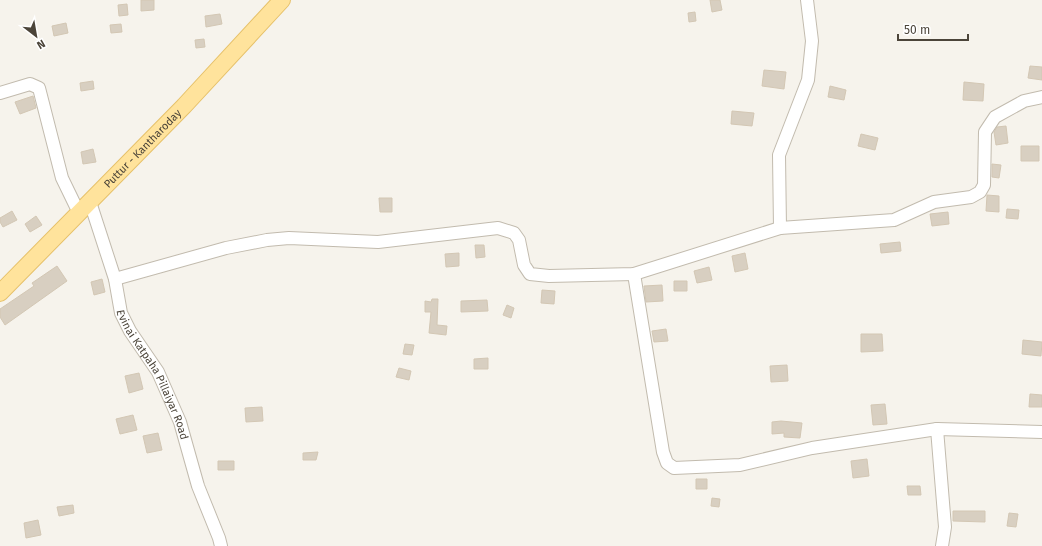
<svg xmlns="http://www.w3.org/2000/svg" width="1042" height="546" font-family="'Fira Sans',sans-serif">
<rect width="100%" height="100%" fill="#f6f3ec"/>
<!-- building -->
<path fill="#d8cfc1" stroke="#d3c7b4" d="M141 0H154V10L141 11Z
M710 0H720L722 10 712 12Z
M127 4 128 15 119 16 118 5Z
M695 12 696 21 689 22 688 13Z
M220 14 222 24 206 27 205 16Z
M66 23 68 33 54 36 52 26Z
M121 24 122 32 111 33 110 25Z
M204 39 205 47 196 48 195 40Z
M1030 66 1042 67V80L1028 78Z
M764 70 786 72 784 89 762 86Z
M93 81 94 89 81 91 80 83Z
M964 82 984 84 983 101 963 100Z
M830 86 846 90 844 100 828 97Z
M33 96 36 108 20 114 15 102Z
M732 111 754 113 752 126 731 124Z
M1006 126 1008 143 996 145 994 132 997 127Z
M861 134 878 138 875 150 858 146Z
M1021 146H1039V161H1021Z
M93 149 96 162 83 164 81 152Z
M992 164 1001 165 999 178 992 177Z
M987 195 999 196V212L986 211Z
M379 198H392V212H380Z
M1007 209 1019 210 1018 219 1006 218Z
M12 211 17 220 3 227 0 222V218Z
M948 212 949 224 932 226 930 214Z
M36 216 42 225 30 232 25 224Z
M900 242 901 251 881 253 880 244Z
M475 245H484L485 257 476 258Z
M459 253V266L446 267 445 254Z
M745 253 748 269 735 272 732 256Z
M57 266 67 281 5 325 0 317V309L34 286 32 283Z
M709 267 712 280 697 283 694 271Z
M102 279 105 292 94 295 91 282Z
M674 281H687V291H674Z
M662 285 663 301 646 302 644 286Z
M542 290 555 291 554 304 541 303Z
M432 299H438L437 325 447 326 446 335 429 333 431 312H425V301L431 302Z
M487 300 488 311 461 312V301Z
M507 305 514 308 511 318 503 315Z
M666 329 668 341 654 342 652 331Z
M861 334H882L883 351 861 352Z
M1023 340 1042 342 1041 356 1022 354Z
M405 344 414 345 412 355 403 354Z
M488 358V369H474V359Z
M787 365 788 381 771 382 770 366Z
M399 368 411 371 409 380 396 377Z
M139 373 143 389 129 393 125 376Z
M1030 394 1042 395V407H1029Z
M885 404 887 424 873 425 871 405Z
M262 407 263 421 246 422 245 408Z
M133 415 137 430 120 434 116 419Z
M781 421 802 423 800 438 784 437V433L772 434V422Z
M158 433 162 450 147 453 143 436Z
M318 452 316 460H303V453Z
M867 459 869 476 853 478 851 461Z
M218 461H234V470H218Z
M696 479H707V489H696Z
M907 486H920L921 495H908Z
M712 498 720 499 719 507 711 506Z
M73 505 74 513 59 516 57 507Z
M953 511H985V522L953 521Z
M1009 513 1018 514 1016 527 1007 526Z
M38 520 41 535 26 538 24 523Z"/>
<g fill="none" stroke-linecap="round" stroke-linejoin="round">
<defs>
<g id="minor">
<path d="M0 93 30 84 39 88 62 178 79 213"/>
<path id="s1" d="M90 202 115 279 121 313 130 331 158 372 180 422 198 486 219 538 221 546"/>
<path d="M780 228 779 155 808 80 812 41 807 0"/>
<path d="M634 274 663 452 667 463 674 468 740 465 812 448 937 429 1042 432"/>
<path d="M115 279 226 248 267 240 289 238 378 242 498 228 514 233 519 240 524 265 530 274 549 276 634 274 780 228 894 220 934 202 971 197 980 192 984 185 985 132 995 117 1024 101 1042 97"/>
<path d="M937 429 945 527 942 546"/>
</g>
<g id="major">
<path id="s2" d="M0 293 184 106 282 0"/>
</g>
</defs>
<!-- minor casing -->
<use href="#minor" stroke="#c2bbae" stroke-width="14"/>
<!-- major casing -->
<use href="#major" stroke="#e6c16a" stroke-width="18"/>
<!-- minor -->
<use href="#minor" stroke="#fff" stroke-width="12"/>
<!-- major -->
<use href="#major" stroke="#ffe39c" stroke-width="16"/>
</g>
<g text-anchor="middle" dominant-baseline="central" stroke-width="3" stroke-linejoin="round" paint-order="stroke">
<!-- street labels -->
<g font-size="11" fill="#4b4439" stroke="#fff">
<text stroke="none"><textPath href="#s2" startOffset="203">Puttur - Kantharoday</textPath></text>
<text stroke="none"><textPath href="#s1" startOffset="185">Evinai Katpaha Pillaiyar Road</textPath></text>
</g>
</g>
<!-- north arrow -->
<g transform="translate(36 36) rotate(149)" stroke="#ffffff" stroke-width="3" paint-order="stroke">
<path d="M0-3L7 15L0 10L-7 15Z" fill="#4b4439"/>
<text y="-6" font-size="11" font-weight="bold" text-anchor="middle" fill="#4b4439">N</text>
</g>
<!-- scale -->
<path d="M898 34v6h70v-6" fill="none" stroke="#4b4439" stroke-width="2"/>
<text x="904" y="34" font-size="12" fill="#4b4439" stroke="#ffffff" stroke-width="3" paint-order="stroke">50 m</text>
</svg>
